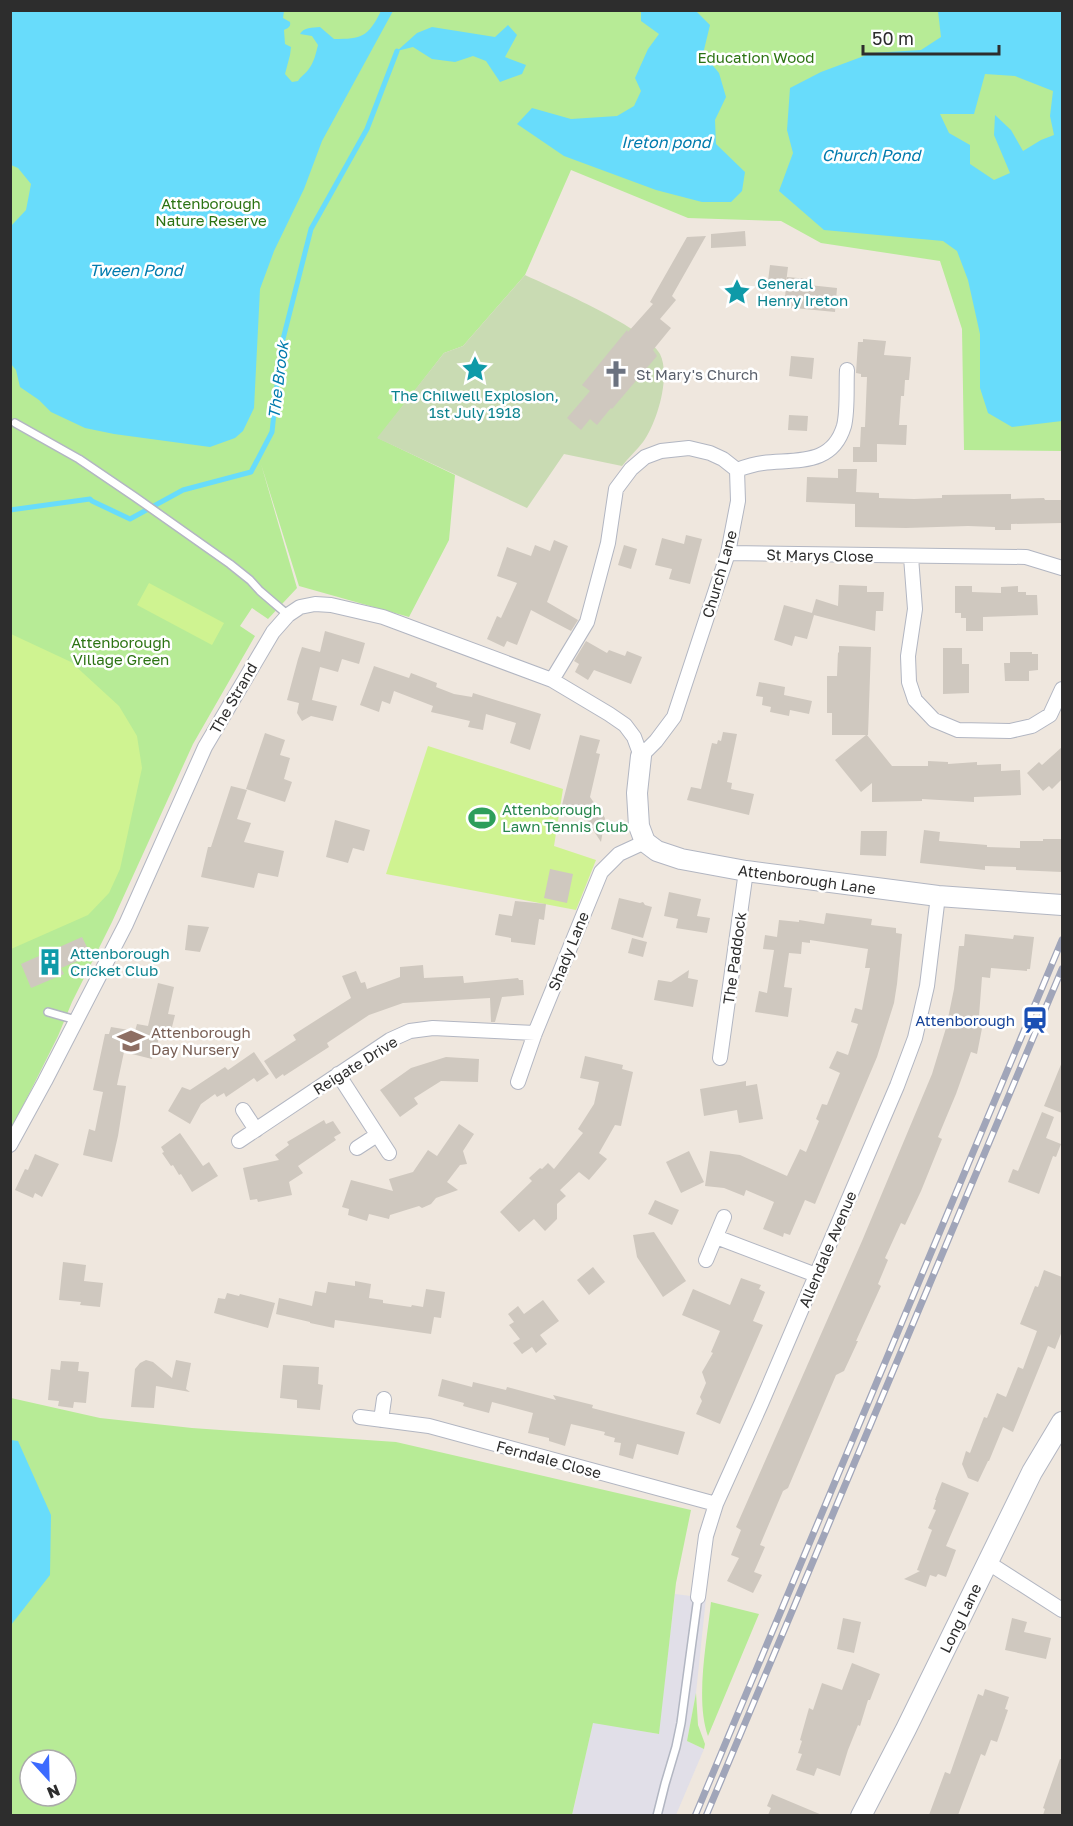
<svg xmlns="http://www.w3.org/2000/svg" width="1073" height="1826" font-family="'Golos Text',sans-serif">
<rect width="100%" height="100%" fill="#efe7de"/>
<!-- industrial -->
<path fill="#e1dfe8" d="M675 1594 706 1598 696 1693 687 1741 704 1749 676 1815 572 1816 593 1722 658 1734Z"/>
<!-- green -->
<path fill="#b7eb96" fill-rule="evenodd" d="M11 11H1062V451L964 450 962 329 940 261 821 243 781 221 688 218 571 170 525 275 463 346 444 353 378 438 455 475 449 540 409 617 299 586 261 464 297 588 268 619 252 608 240 626 255 636 193 744 112 922 72 1002 58 1036 11 1130Z
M11 1398 100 1418 192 1428 396 1442 691 1510 676 1583 659 1734 593 1723 572 1815 11 1816ZM30 1760H66V1796H30Z
M711 1602 759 1614 708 1736C695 1700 707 1641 711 1602Z
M696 1693 698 1725 705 1744 704 1749 687 1741Z"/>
<!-- cemetery -->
<path fill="#c9dbb3" d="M525 275C555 289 646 328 660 354 671 376 657 423 643 442 637 450 628 458 622 466L564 454 527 508 377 438 444 353 463 346Z"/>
<!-- pitch -->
<path fill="#cff391" d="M149 583 224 623 212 645 137 605Z
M11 634 71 662 119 706 137 736 142 768 120 869 109 893 88 915 11 949Z
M428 746 563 789 554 846 596 860 576 910 386 874Z"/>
<!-- water -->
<path fill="#68dcfb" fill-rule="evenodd" d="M11 10 284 11 283 18 290 22C291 27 288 28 284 30L285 44 291 47 290 55 285 74 292 82 298 81C301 76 305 74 308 70 314 63 316 53 318 45L312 36 300 34C304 27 312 28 320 27L334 39C362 39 368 37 381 11H393L322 141 304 189 274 251 260 289 254 408 243 431 235 438 210 447 114 434 85 428 51 412 39 400 20 387 16 370 11 364V226L26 210 31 184 18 168 11 165Z
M641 11H696L710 25 703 54 719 73 726 97 715 120 716 144 745 172 742 191 731 202H702L656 190 564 156 517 124 532 108 571 119 617 116 634 106 641 91 635 78 648 49 659 34 641 21Z
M938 11H1062V421L1012 427 988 413 980 388V334L968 280 957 251 943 241 824 230 779 191 793 153 787 130 790 88 821 72 872 53 921 50 941 37ZM985 74 1015 76 1053 91 1050 116 1054 135 1041 140 1023 151 1011 130 995 115 994 135 1010 173 994 180 970 164V145L949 133 940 114H974Z
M508 25 517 35 505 57 526 65 522 74 500 82 486 61 473 56 455 62 432 59 413 47 397 51 417 33 432 27 495 37Z
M11 1440 18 1441 51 1515 50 1575 11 1625Z"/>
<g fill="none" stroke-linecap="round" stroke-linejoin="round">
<!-- stream -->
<path stroke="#68dcfb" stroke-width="5" d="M10 510 90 499 92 501 130 519 183 490 251 472 272 432 281 347 311 229 367 129 397 51"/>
</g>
<!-- building -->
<path fill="#cfc8bf" d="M745 231 746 246 711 248V234Z
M706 236 672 296 676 300 660 319 671 328 653 350 657 356 612 409 611 408 597 425 590 419 581 430 567 418 590 391 582 385 627 330 628 332 653 304 650 302 687 237Z
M770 265 788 267 786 283 768 281Z
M787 277 809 279V285L837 288 835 312 784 307Z
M863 339 886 341 884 355 911 357 909 380H905L904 396H901L899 425H907L906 445 877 444V462H853V447H860L861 427H865L867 377H861V374L856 373 858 342H863Z
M791 356 814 358 812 379 789 376Z
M789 415 808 416 807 431 788 430Z
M838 469H857L856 492 879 493V498L914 499 942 498V495L1011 494V499L1044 498 1045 500H1062V523L1011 524V530H995V527L968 526 906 528 855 527V504L806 502 807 477 838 478Z
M686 535 702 539 690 584 669 579 672 569 655 565 662 538 684 544Z
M554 540 568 546 547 602 578 620 571 631 531 610 517 645 507 641 504 647 487 639 497 616 501 618 517 583 497 576 507 547 531 556 535 545 550 551Z
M624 545 637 549 631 569 618 565Z
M839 585 867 586V592H884L883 611H876L875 631 814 615 807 639 795 636 792 646 774 640 784 605 812 613 816 599 838 606Z
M955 586H972V592L1001 593V587L1018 586V592H1026V595H1037L1038 615 983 617V631H966V618H961V613H955Z
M325 631 365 643 359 664 342 659 338 672 320 667 312 700 337 706 333 721 311 716 302 721 297 713 299 703 287 700 298 659 302 647 320 652Z
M586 641 607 653 609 650 625 656 627 651 642 657 631 684 594 670 588 680 575 672 579 664 574 661Z
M839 646 871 647 868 735H867L892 766H928V761L948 762V764L977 762V765L1001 764V771L1020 770 1021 795 974 797V802L922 799V801L872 802V783L861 792 835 760 866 735H832V713H827V676H837L838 652 839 653Z
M943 648H962V664H969V693L943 694Z
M1010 652H1032V654H1038V670L1029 671V681H1005L1004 663H1010Z
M374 666 409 678 411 673 437 683 436 687 454 694 472 697 473 693 541 714 530 750 510 743 516 723 486 714 483 730 468 727 470 721 431 712 433 706 394 691 390 704 382 701 379 712 360 705Z
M759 682 785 687 784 695 812 701 809 714 790 710 789 716 770 712 771 707 762 705 763 697 756 696Z
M723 732 737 734 727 782 732 783 731 789 754 794 749 815 687 800 691 787 701 789 712 743 717 744 718 740 721 741Z
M265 733 285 740 280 755 290 758 284 779 292 782 285 802 246 789Z
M580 735 600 740 596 753 600 754 590 797 605 818 601 842 578 807 562 805Z
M1062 747V779L1052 789 1049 786 1043 791 1027 773 1039 762 1042 765Z
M231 786 247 790 237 819 251 823 244 842 284 851 278 877 258 873 254 888 201 877 208 847H211Z
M335 820 370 830 364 851 353 848 348 863 326 857Z
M924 830 940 832 939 841 987 845V847L1020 848V841H1043V839H1062V872L1016 870V867L985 866V870L920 863Z
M861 831H887L886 856 860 855Z
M550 869 573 874 567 903 544 898Z
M669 892 701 899 697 916 710 918 707 933 676 928 678 919 664 916Z
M619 898 640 903 643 902 645 905 652 907 643 938 611 929Z
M515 901 546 904 544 920 539 919 535 945 511 942V938L495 935 499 914 512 916Z
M826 913 872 919 871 925 896 928V933L902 934 897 984 894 1003 877 1057 825 1180 815 1204 805 1200 790 1235 784 1233 783 1237 763 1229 774 1202 746 1190 744 1196 724 1188 705 1186 710 1151 740 1155 787 1176 800 1149 806 1152 819 1121 816 1119 822 1104 827 1105 840 1073 829 1068 837 1051 848 1055 858 1024 851 1022 855 1008 862 1010 870 968H865L868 949 810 940V943L802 942 801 954 789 953 784 987 792 988 788 1017 755 1012 759 991 767 993 774 950 763 949 765 935 777 937 779 920 799 922V920L824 924Z
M188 925 209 927 200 952 185 950Z
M965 934 1013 939 1014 935 1034 937 1030 969H1027V971L991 968 990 978 982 977 979 1016 984 1018 977 1054 971 1052 956 1094 938 1137 942 1139 921 1191 905 1225 901 1223 885 1258 888 1260 878 1284 881 1286 856 1341H858L844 1371 836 1375 788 1488 783 1491 760 1545 765 1547 754 1572 762 1575 753 1593 727 1581 739 1558 731 1555 741 1530 736 1527 862 1241 932 1074 946 1028 954 989 959 946H964Z
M82 937 89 951 78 955 80 960 61 968 64 974 31 988 21 964Z
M632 938 647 942 643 957 628 953Z
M423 965 424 978 463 976 464 983 518 978 519 980H523L524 995 502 997 495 1022H491L490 998 403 1003 369 1015 327 1043 329 1047 284 1076 283 1074 276 1079 264 1061 296 1040 293 1035 351 998 342 976 356 971 361 983 365 982 367 989 400 977V967Z
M689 970 688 978 698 980 693 1007 654 1000 658 980 671 982Z
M158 983 174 987 168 1014 175 1015 169 1039 159 1037 157 1046H154L152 1059 124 1052 117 1085 126 1086 118 1136 112 1162 83 1155 89 1129 95 1131 103 1092 93 1090 105 1034H109L111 1027 135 1031 137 1024 148 1026Z
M254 1052 269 1074 257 1082 254 1078 226 1097 224 1093 217 1097 215 1094 201 1104 190 1124 168 1111 182 1087 190 1090 225 1067 228 1070Z
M585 1056 623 1065 622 1069 633 1072 621 1126 615 1125 599 1153 607 1159 589 1180 579 1172 560 1190 566 1196 557 1204V1219L545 1231 534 1219 519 1232 500 1212 532 1181 529 1178 540 1168 542 1169 548 1163 554 1169 583 1133 578 1129 594 1104 599 1082 580 1078Z
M446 1057 479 1059 478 1082 441 1081 414 1098 418 1104 400 1117 380 1090 411 1068Z
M1062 1062V1113L1044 1106Z
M746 1081V1086L757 1084 763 1119 739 1123 737 1110 704 1116 700 1089Z
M1042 1112 1054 1117 1046 1138 1061 1144 1056 1157 1053 1156 1039 1194 1008 1182 1013 1169 1018 1171Z
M324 1120 326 1124 333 1121 341 1133 334 1137 336 1140 298 1166 303 1173 289 1182 292 1195 258 1202 257 1199 250 1200 243 1168 279 1160 275 1155 289 1145 287 1142Z
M459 1124 474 1134 463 1151 467 1164 460 1165 447 1182 458 1190 436 1198 431 1204 422 1208 419 1206 390 1215 389 1219 369 1214 367 1221 348 1215 349 1209 342 1207 351 1180 393 1191 389 1179 413 1172 428 1150 437 1156Z
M180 1133 203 1166 209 1162 218 1176 192 1192 181 1174 179 1175 173 1165 171 1166 162 1153 164 1152 161 1147Z
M689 1151 704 1182 681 1193 666 1162Z
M35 1154 59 1164 42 1197 35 1193 33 1198 15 1190 25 1169 28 1170Z
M655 1200 679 1210 672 1225 648 1214Z
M654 1232 686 1281 663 1297 637 1257 633 1235Z
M63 1262 86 1265 84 1281 103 1283 100 1307 80 1305 81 1302 59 1300Z
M593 1267 605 1282 589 1295 577 1280Z
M1044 1270 1062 1277V1331L1055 1349 1048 1346 1013 1432 1003 1427 989 1461H988L978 1482 968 1478 962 1464 966 1451 970 1453 984 1417 987 1418 997 1393 1006 1397 1018 1367 1023 1369 1037 1331 1020 1324 1035 1286 1038 1287Z
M741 1278 761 1285 759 1289 765 1292 753 1321 763 1325 720 1424 696 1414 702 1401 700 1397 706 1383 702 1372 713 1353 711 1352 720 1331 682 1315 693 1289 730 1305Z
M355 1281 371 1284 369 1298 383 1300V1303L411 1307 412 1305 423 1307 426 1289 445 1292 441 1318 434 1317 431 1334 335 1320 334 1328 310 1323V1322L276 1314 279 1298 312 1306 315 1291 326 1293 328 1282 355 1286Z
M227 1293 239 1296 240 1294 275 1303 268 1328 214 1313 218 1298 225 1299Z
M543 1300 559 1321 540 1335 547 1344 536 1353 532 1347 522 1354 513 1343 520 1339 509 1325 514 1322 508 1314 518 1306 524 1314Z
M146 1360 153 1362 172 1378 176 1360 191 1363 186 1389 190 1392 156 1386 154 1408 131 1407 135 1369 140 1363Z
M61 1361 79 1362 78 1371 89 1372 86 1403 74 1402 73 1408 58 1406 59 1401 48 1400 51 1369 60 1370Z
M283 1365 319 1367 318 1384 323 1385 320 1410 297 1408V1400L280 1398Z
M442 1379 472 1387 473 1382 506 1390 507 1387 556 1400 553 1395 593 1405 592 1408 685 1432 678 1455 637 1444 633 1459 619 1455 621 1443 614 1442 615 1438 604 1435 605 1432 571 1424 565 1446 549 1441V1438L528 1433 533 1413 492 1402 489 1413 463 1406 464 1403 438 1396Z
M942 1482 969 1493 946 1546 956 1550 946 1577 938 1574 936 1577 930 1575 926 1587 904 1579 920 1571 917 1570 932 1530 928 1528 936 1510 933 1509 936 1500H935Z
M843 1618 861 1622 854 1653 837 1649Z
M1012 1618 1027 1622 1024 1632 1051 1638 1046 1659 1005 1650Z
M852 1663 880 1674 870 1700H868L860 1726 858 1725 848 1750 840 1776 817 1768 814 1776 796 1770 802 1754 798 1753 802 1741 800 1740 809 1708 813 1710 822 1683 842 1690Z
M985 1689 1009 1697 1005 1709 1008 1710 997 1742 991 1740 985 1756 981 1754 958 1815H929L945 1772 950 1774 978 1694 983 1696Z
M1060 1759H1062V1815H1043L1045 1809 1043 1808Z
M772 1794 779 1797 822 1815H768L771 1808 767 1806Z"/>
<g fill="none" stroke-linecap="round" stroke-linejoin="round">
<defs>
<path id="lane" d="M15 423 79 459 135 497 230 564 250 580 260 591 288 615
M48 1012 76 1020
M657 1816 665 1784 676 1747 681 1723 698 1597"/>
<path id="street" d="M737 470C745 467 754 464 763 463 797 459 832 466 844 426 848 410 846 387 847 370
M728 553 1026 557 1062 568
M911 557 915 609 908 656 909 682 915 700 934 720 958 730 1010 731 1032 726 1050 715 1062 689
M552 680 587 622 608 543 616 489 631 469 645 457 661 451 689 448 710 453 723 459 737 470
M720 1058 746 871
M338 1074 389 1153
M518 1082 535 1033 601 872 619 854 645 842
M243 1110 256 1130
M239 1141 390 1040 410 1031 433 1028 535 1033
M10 1145 45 1081 126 924 205 747 273 632 288 615 300 607 315 604 331 605 383 617 552 680 609 714 625 725 634 737 641 756 656 741 674 717 728 553 738 501 737 470
M357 1148 377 1135
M716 1237 816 1275
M706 1260 724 1217
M360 1417 429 1426 716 1504
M381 1420 384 1399
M987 1562 1062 1610
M698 1597 706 1536 716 1504 761 1404 897 1086 915 1038 927 986 938 896"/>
<path id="secondary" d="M641 756 637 793 639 826 645 842 657 851 681 859 746 871 938 896 1062 905
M861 1816 906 1729 1032 1472 1062 1422"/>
</defs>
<!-- lane casing -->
<use href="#lane" stroke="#b2b6c2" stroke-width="10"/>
<!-- street casing -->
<use href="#street" stroke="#b2b6c2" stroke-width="16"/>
<!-- secondary casing -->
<use href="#secondary" stroke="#b2b6c2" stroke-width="22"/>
<!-- lane -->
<use href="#lane" stroke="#fff" stroke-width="7"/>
<!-- street -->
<use href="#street" stroke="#fff" stroke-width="14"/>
<!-- secondary -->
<use href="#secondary" stroke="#fff" stroke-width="20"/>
<defs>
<path id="rail" d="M695 1816 1062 940
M706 1816 1062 969"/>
</defs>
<!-- rail casing -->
<use href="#rail" stroke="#a0a5b9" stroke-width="7"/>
<!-- rail -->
<use href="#rail" stroke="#fff" stroke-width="4.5" stroke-dasharray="14" stroke-linecap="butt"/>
</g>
<!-- icons -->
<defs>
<symbol id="sight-bare" viewBox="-9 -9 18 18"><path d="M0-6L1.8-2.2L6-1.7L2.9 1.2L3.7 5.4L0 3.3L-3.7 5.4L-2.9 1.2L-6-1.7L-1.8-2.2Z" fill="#0f9aa8" stroke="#fff" stroke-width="2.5" paint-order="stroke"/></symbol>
<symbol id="church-bare" viewBox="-9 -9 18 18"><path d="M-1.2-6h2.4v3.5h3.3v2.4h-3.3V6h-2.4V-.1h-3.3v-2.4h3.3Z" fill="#6b7280" stroke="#fff" stroke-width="2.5" paint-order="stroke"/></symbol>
<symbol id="stadium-bare" viewBox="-9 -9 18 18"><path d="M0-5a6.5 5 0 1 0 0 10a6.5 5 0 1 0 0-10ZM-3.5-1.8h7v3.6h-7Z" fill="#2e9e5b" stroke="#fff" stroke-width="2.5" paint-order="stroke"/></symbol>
<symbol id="building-bare" viewBox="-9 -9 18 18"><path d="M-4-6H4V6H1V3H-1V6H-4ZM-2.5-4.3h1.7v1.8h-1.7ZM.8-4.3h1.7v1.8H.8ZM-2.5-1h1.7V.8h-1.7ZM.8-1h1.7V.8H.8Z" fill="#0f9aa8" stroke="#fff" stroke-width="2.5" paint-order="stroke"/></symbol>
<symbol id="station-bare" viewBox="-9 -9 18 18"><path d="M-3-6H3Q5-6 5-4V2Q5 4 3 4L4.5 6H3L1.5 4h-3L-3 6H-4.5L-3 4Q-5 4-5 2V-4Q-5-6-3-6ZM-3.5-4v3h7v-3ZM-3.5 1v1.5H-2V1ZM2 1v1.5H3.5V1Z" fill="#1a4fb4" stroke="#fff" stroke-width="2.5" paint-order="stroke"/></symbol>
<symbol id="school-bare" viewBox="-9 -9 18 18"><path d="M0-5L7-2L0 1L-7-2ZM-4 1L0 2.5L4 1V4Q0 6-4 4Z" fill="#8d6e63" stroke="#fff" stroke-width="2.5" paint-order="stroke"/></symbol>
</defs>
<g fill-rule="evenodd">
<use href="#sight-bare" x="718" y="273" width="38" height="38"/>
<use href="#sight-bare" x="456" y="350" width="38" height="38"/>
<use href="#church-bare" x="597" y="355" width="38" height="38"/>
<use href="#stadium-bare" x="463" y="799" width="38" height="38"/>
<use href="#building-bare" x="31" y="943" width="38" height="38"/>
<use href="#station-bare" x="1016" y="1001" width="38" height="38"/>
<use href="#school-bare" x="112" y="1022" width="38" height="38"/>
</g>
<g text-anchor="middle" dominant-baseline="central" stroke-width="5" stroke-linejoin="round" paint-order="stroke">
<!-- park labels -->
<g font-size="15" fill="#2c7313" stroke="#fff">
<text x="756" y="57">Education Wood</text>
<text x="211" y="203">Attenborough<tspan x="211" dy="17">Nature Reserve</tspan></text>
<text x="121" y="642">Attenborough<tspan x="121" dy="17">Village Green</tspan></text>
</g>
<!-- culture labels -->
<g font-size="15" fill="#0d838f" stroke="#fff" text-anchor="start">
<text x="757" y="283">General<tspan x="757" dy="17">Henry Ireton</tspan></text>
<text x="475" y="395" text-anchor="middle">The Chilwell Explosion,<tspan x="475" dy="17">1st July 1918</tspan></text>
<text x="70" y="953">Attenborough<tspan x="70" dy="17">Cricket Club</tspan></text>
</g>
<!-- worship labels -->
<g font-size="15" fill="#5b616d" stroke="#fff" text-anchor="start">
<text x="636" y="374">St Mary's Church</text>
</g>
<!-- street labels -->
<g font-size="15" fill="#2d2d2d" stroke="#fff">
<text transform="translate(820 555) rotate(1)">St Marys Close</text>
<text transform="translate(719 574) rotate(-74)">Church Lane</text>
<text transform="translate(233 698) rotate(-60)">The Strand</text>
<text transform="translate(807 879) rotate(8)">Attenborough Lane</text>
<text transform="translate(568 951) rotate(-68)">Shady Lane</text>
<text transform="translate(734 958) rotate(-82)">The Paddock</text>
<text transform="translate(355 1065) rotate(-32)">Reigate Drive</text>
<text transform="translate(827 1249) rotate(-67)">Allendale Avenue</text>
<text transform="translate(549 1459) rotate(15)">Ferndale Close</text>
<text transform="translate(960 1618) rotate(-64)">Long Lane</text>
</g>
<!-- leisure labels -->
<g font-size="15" fill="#27864d" stroke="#fff" text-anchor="start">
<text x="502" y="809">Attenborough<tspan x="502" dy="17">Lawn Tennis Club</tspan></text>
</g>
<!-- transit labels -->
<g font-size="15" fill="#164399" stroke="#fff" text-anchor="end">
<text x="1015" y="1020">Attenborough</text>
</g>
<!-- education labels -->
<g font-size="15" fill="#785e54" stroke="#fff" text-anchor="start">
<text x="151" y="1032">Attenborough<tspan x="151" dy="17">Day Nursery</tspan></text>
</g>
<!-- water labels -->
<g font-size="16" font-style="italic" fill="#007bae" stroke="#fff">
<text x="666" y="142">Ireton pond</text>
<text x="871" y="155">Church Pond</text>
<text x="136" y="270">Tween Pond</text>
<text transform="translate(278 380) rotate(-83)">The Brook</text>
</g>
</g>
<!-- border -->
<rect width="1073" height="1826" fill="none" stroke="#2d2d2d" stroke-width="24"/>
<!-- north arrow -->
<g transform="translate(48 1778) rotate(158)"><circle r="28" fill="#ffffff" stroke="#ababab" stroke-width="1.5"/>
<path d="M0-4.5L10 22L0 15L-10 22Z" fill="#3c6bff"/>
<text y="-9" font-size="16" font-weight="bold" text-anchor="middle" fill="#2d2d2d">N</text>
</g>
<!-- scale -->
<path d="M863 45v9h136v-9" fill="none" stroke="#2d2d2d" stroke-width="3"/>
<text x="872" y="45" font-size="18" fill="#2d2d2d" stroke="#ffffff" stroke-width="4.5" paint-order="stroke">50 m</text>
</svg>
